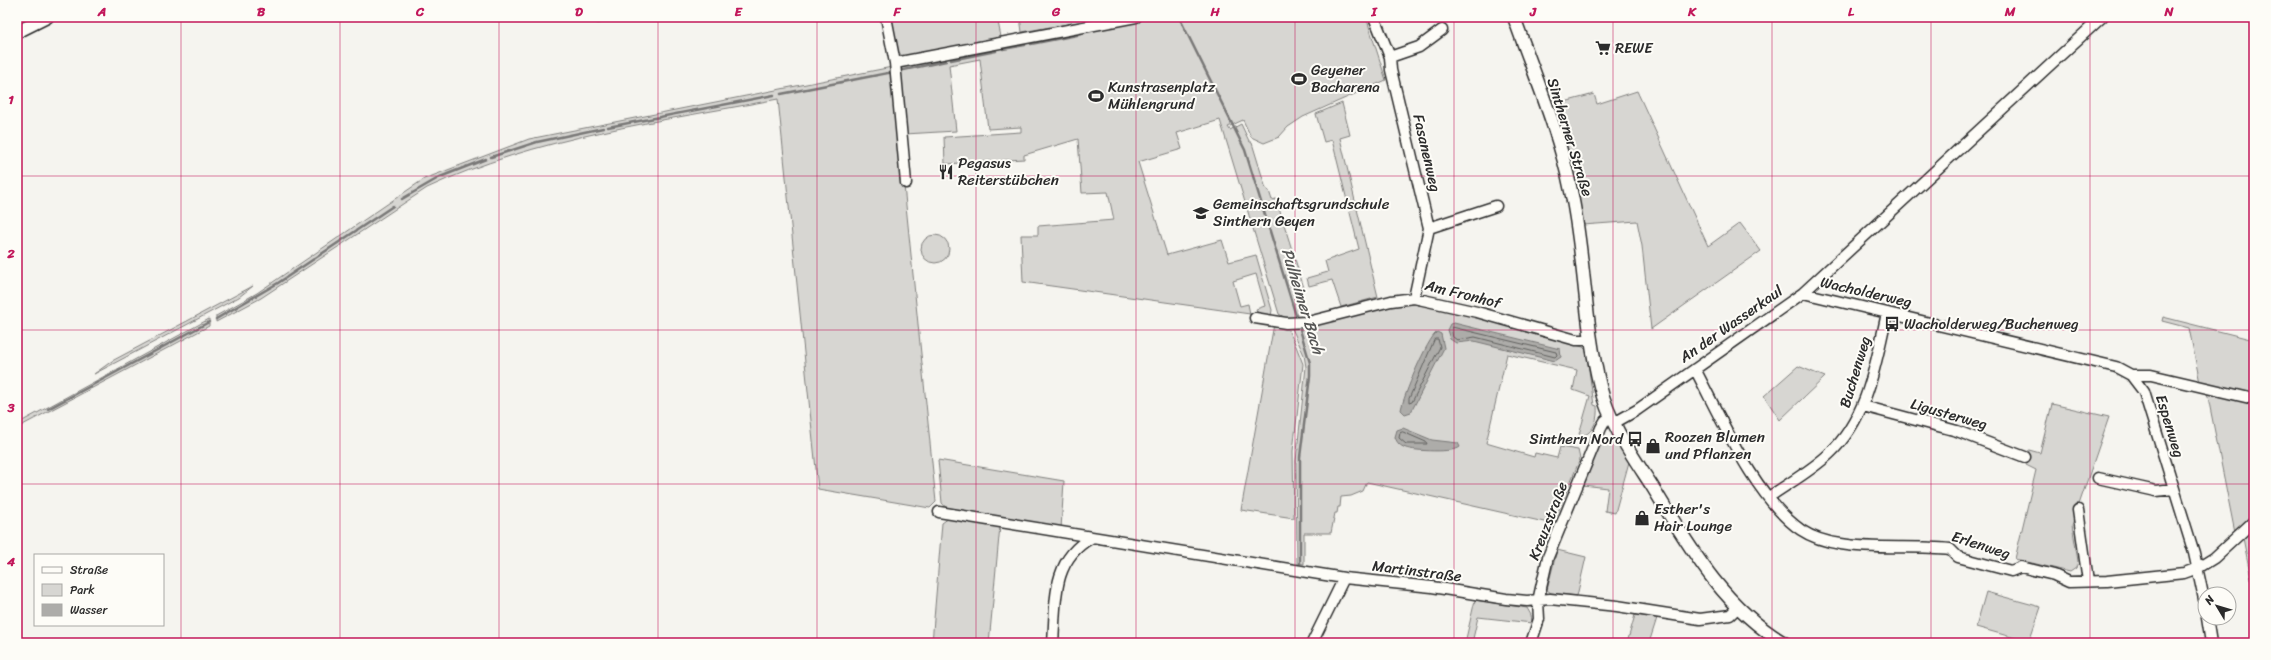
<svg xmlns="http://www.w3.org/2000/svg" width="2271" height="660" font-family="Sriracha,sans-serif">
<rect width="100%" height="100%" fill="#f5f4ef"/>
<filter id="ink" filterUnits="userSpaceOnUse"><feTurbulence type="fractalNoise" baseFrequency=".025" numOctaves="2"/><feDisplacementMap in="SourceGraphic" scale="8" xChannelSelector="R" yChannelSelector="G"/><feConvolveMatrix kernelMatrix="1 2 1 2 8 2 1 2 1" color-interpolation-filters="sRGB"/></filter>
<g filter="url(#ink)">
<!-- green -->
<path fill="#d7d6d2" stroke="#81807e" d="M890 17H997L1001 37 903 57 897 50Z
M1020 17H1107L1022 32Z
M1150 17H1366L1386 80 1303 117 1288 127 1279 137 1264 143 1251 137 1243 120 1228 127 1230 130 1241 124 1249 141 1252 143 1266 189 1269 191 1272 200 1276 199 1304 288 1298 290 1306 318 1287 319 1279 314 1220 120 1177 133 1182 149 1138 162 1167 255 1222 240 1229 262 1256 255 1272 310 1271 316 1257 312 1256 309 1265 306 1256 274 1233 281 1240 306 1248 304 1250 314 1023 282 1021 235H1038V226L1114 220 1108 192 1082 193 1078 139 1024 155V159L945 164 944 137 1021 132V127L988 129 980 59 949 65 956 131 905 134 899 66Z
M892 67 936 502 930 508 818 489 778 99C662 121 535 137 427 188L261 298 216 322V316L257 293 424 179 529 139Z
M1637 91 1708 246 1740 223 1761 251 1651 329 1642 246 1637 221 1583 225 1570 168 1548 100 1555 98 1557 104 1594 94 1597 104Z
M1342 103 1350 135 1340 138 1378 297 1341 307 1332 280 1309 286 1307 278 1328 272 1325 261 1359 249 1332 140 1324 142 1316 114Z
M921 249a14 14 0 1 1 28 0a14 14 0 1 1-28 0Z
M253 286 239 297 94 374 112 361Z
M1406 303 1453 310 1583 347 1586 350 1594 405 1597 406C1598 418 1595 431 1583 436L1579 434 1590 396 1573 390 1577 370 1507 354 1486 443 1534 457 1535 453 1557 458 1560 447 1578 450 1580 459 1553 524 1367 482 1363 491 1351 496 1341 497 1340 507H1338L1337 513H1335L1331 533H1304V564L1297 563 1296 461 1306 367 1304 355 1291 326Z
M2163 317 2254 340V396L2200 383 2189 328 2162 321Z
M209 319V326L17 428V424Z
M1274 324 1285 325 1294 341 1303 364 1293 451 1294 518 1241 510Z
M1798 366 1825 377 1780 420 1764 396Z
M2207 392 2254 403V515L2235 533Z
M2052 404 2109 417 2072 525 2078 561 2076 568 2070 572 2015 559 2036 470 2026 465 2029 450 2040 453Z
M1604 436 1612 445 1615 440 1629 462 1615 513 1605 511 1608 488 1583 485Z
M938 460 1064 481 1061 529 949 511 942 503Z
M949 518 1000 526 989 643H932L942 523Z
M2254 528V593L2243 538Z
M1557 550 1586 557 1577 596 1551 593 1547 590Z
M1986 592 2041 607 2029 642 1976 627Z
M1475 600 1527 608 1531 615 1532 623 1478 617 1472 643H1465Z
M1635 615 1657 618 1649 643H1627Z"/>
<!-- water -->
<path fill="#adaca9" stroke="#797877" d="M1454 323 1560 349 1561 357 1555 361 1474 341 1456 343 1450 339 1447 330 1450 324Z
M1437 332 1441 334 1444 348 1411 412 1405 414 1401 410C1403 397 1427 339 1437 332Z
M1403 428 1432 440 1458 443 1460 447C1454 453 1414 451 1406 448 1400 446 1397 443 1395 437L1397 430Z"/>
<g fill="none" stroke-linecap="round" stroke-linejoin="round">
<!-- shore -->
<path stroke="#5f5f5d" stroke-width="1" d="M1452 327 1556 352 1557 355 1555 357 1475 337 1457 340 1453 337Z
M1435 339H1438L1440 347 1412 402 1409 403V399Z
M1403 432 1426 442 1427 444H1406L1399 438 1400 433Z"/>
<!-- stream -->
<path stroke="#797877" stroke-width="2.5" d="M1179 17 1245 150 1297 319
M1031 44 1077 35
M1003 49 1025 45
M951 60 996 51
M899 71 946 61
M781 94 893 72
M608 127 774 95
M491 157 537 142 603 128
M402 199 440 177 486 159
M216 319 278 283 393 206
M1299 326 1310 363V376L1300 457V563
M48 409 209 322"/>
<defs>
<path id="minor" d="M598 17H599
M886 17 895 63 906 183
M1374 17 1390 57 1391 70 1429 228 1414 298
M1390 57 1419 47 1442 30
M895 63 1136 17
M1429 228 1496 206
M1803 293 2116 367 2131 375 2144 392 2194 553 2205 604
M1255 318 1286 323 1308 322 1391 301 1414 298 1477 312 1576 340H1591
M1695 369C1721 418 1755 498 1801 530 1813 538 1827 542 1841 544 1876 550 1914 545 1950 549L1958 557 2011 571 2021 567 2054 575 2069 582 2107 581 2184 573 2198 568 2214 558 2254 521
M2131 375H2151L2254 399
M1863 406 1957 431 2025 457
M1614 423 1637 410 1803 293 2102 17
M2098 478 2156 491 2173 489
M1769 497C1789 483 1811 471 1829 454 1868 418 1876 362 1887 313
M2078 510 2088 581
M939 512 1344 578 1432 587 1506 599 1527 601 1550 599 1617 606 1700 619 1730 615 1737 608
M2207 618 2211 643
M1053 643C1056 603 1051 560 1091 538
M1312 643 1344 578
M1531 643 1539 619 1538 601 1548 557 1601 428 1605 421 1611 417"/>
<path id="tertiary" d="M1514 17C1534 74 1559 131 1571 191 1585 255 1584 322 1600 386 1609 423 1632 455 1652 486 1689 546 1722 606 1784 643
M17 32 47 17"/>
</defs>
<!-- minor casing -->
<use href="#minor" stroke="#2b2b2b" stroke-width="13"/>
<!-- tertiary casing -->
<use href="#tertiary" stroke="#2b2b2b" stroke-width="15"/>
<!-- minor -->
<use href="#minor" stroke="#fdfcf7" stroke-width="10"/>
<!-- tertiary -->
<use href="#tertiary" stroke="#fdfcf7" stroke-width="12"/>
</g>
</g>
<!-- grid -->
<path fill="none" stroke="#c2185b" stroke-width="1" stroke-opacity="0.55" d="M181 17V643M340 17V643M499 17V643M658 17V643M817 17V643M976 17V643M1136 17V643M1295 17V643M1454 17V643M1613 17V643M1772 17V643M1931 17V643M2090 17V643M17 176H2254M17 330H2254M17 484H2254"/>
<!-- icons -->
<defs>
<symbol id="supermarket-bare" viewBox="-9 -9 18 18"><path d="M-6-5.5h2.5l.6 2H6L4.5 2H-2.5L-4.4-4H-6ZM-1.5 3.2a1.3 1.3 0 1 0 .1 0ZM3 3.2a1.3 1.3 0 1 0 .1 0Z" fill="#2b2b2b" stroke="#fdfcf7" stroke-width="2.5" paint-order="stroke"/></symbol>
<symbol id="stadium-bare" viewBox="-9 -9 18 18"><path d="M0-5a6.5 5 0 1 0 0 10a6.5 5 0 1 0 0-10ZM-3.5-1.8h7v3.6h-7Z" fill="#2b2b2b" stroke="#fdfcf7" stroke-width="2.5" paint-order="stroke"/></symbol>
<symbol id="restaurant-bare" viewBox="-9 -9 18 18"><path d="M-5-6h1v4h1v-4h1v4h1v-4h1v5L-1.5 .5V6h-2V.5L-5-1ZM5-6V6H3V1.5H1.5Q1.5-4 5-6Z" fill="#2b2b2b" stroke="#fdfcf7" stroke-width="2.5" paint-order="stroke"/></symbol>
<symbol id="school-bare" viewBox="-9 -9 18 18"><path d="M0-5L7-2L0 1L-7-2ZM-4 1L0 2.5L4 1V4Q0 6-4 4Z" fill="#2b2b2b" stroke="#fdfcf7" stroke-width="2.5" paint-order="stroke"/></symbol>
<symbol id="bus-bare" viewBox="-9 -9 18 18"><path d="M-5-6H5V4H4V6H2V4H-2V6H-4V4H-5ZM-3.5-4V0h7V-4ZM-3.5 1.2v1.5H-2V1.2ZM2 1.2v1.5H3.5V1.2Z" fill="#2b2b2b" stroke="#fdfcf7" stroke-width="2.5" paint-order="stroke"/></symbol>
<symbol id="shop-bare" viewBox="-9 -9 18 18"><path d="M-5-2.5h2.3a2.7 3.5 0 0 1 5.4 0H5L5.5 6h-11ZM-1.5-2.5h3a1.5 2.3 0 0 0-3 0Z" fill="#2b2b2b" stroke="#fdfcf7" stroke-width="2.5" paint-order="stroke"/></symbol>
</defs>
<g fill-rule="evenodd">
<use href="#supermarket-bare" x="1592" y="37" width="22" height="22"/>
<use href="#stadium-bare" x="1288" y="68" width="22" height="22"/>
<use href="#stadium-bare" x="1085" y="85" width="22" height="22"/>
<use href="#restaurant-bare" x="935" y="161" width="22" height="22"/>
<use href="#school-bare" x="1190" y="202" width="22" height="22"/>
<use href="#bus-bare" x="1881" y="313" width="22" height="22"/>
<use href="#bus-bare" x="1624" y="428" width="22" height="22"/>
<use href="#shop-bare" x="1642" y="435" width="22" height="22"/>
<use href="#shop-bare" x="1631" y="507" width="22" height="22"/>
</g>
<g text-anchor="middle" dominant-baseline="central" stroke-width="4" stroke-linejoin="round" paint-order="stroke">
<!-- poi labels -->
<g font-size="15" fill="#2b2b2b" stroke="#fdfcf7" text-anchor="start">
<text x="1615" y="48">REWE</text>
<text x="1311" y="70">Geyener<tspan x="1311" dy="17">Bacharena</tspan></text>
<text x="1108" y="87">Kunstrasenplatz<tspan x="1108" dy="17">Mühlengrund</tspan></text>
<text x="958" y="163">Pegasus<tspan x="958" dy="17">Reiterstübchen</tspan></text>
<text x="1213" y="204">Gemeinschaftsgrundschule<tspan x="1213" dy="17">Sinthern Geyen</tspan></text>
<text x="1904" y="324">Wacholderweg/Buchenweg</text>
<text x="1665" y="437">Roozen Blumen<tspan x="1665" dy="17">und Pflanzen</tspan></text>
<text x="1623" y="439" text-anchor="end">Sinthern Nord</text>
<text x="1654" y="509">Esther's<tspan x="1654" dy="17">Hair Lounge</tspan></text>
</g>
<!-- street labels -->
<g font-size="15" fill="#2b2b2b" stroke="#fdfcf7">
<text transform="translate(1570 137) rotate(73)">Sintherner Straße</text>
<text transform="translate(1427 153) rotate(77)">Fasanenweg</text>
<text transform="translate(1866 292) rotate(13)">Wacholderweg</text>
<text transform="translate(1463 294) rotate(14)">Am Fronhof</text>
<text transform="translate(1731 324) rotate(-35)">An der Wasserkaul</text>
<text transform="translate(1855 372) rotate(-73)">Buchenweg</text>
<text transform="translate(1949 414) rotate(16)">Ligusterweg</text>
<text transform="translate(2170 426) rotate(73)">Espenweg</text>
<text transform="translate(1548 521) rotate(-69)">Kreuzstraße</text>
<text transform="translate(1981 545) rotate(18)">Erlenweg</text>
<text transform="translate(1417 571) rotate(7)">Martinstraße</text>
</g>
<!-- water labels -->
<g font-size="16" font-style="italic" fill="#585857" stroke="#fdfcf7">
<text transform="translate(1303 301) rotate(73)">Pulheimer Bach</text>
</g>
</g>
<!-- margin -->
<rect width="2271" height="660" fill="none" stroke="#fdfcf7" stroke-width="44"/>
<!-- legend -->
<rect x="34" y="554" width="130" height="72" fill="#fdfcf7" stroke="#a9a8a5"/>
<rect x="42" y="567" width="20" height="6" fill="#fdfcf7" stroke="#a9a8a5"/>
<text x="70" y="574" font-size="12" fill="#2b2b2b">Straße</text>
<rect x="42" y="584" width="20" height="12" fill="#d7d6d2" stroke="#a9a8a5"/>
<text x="70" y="594" font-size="12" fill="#2b2b2b">Park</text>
<rect x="42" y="604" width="20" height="12" fill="#adaca9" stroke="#a9a8a5"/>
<text x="70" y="614" font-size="12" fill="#2b2b2b">Wasser</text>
<!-- north arrow -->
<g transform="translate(2217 606) rotate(308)"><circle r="19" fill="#fdfcf7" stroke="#a9a8a5"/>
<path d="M0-3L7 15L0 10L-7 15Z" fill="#2b2b2b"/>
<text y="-6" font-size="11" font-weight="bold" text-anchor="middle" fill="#2b2b2b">N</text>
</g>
<rect x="22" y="22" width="2227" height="616" fill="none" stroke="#c2185b" stroke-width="1.5"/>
<g font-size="13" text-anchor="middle" font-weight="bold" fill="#c2185b">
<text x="102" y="16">A</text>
<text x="261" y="16">B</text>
<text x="420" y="16">C</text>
<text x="579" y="16">D</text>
<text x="738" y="16">E</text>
<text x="897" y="16">F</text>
<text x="1056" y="16">G</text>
<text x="1215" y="16">H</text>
<text x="1374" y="16">I</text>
<text x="1533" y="16">J</text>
<text x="1692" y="16">K</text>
<text x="1851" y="16">L</text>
<text x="2010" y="16">M</text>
<text x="2169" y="16">N</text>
<text x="11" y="104">1</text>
<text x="11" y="258">2</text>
<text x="11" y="412">3</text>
<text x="11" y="566">4</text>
</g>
</svg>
